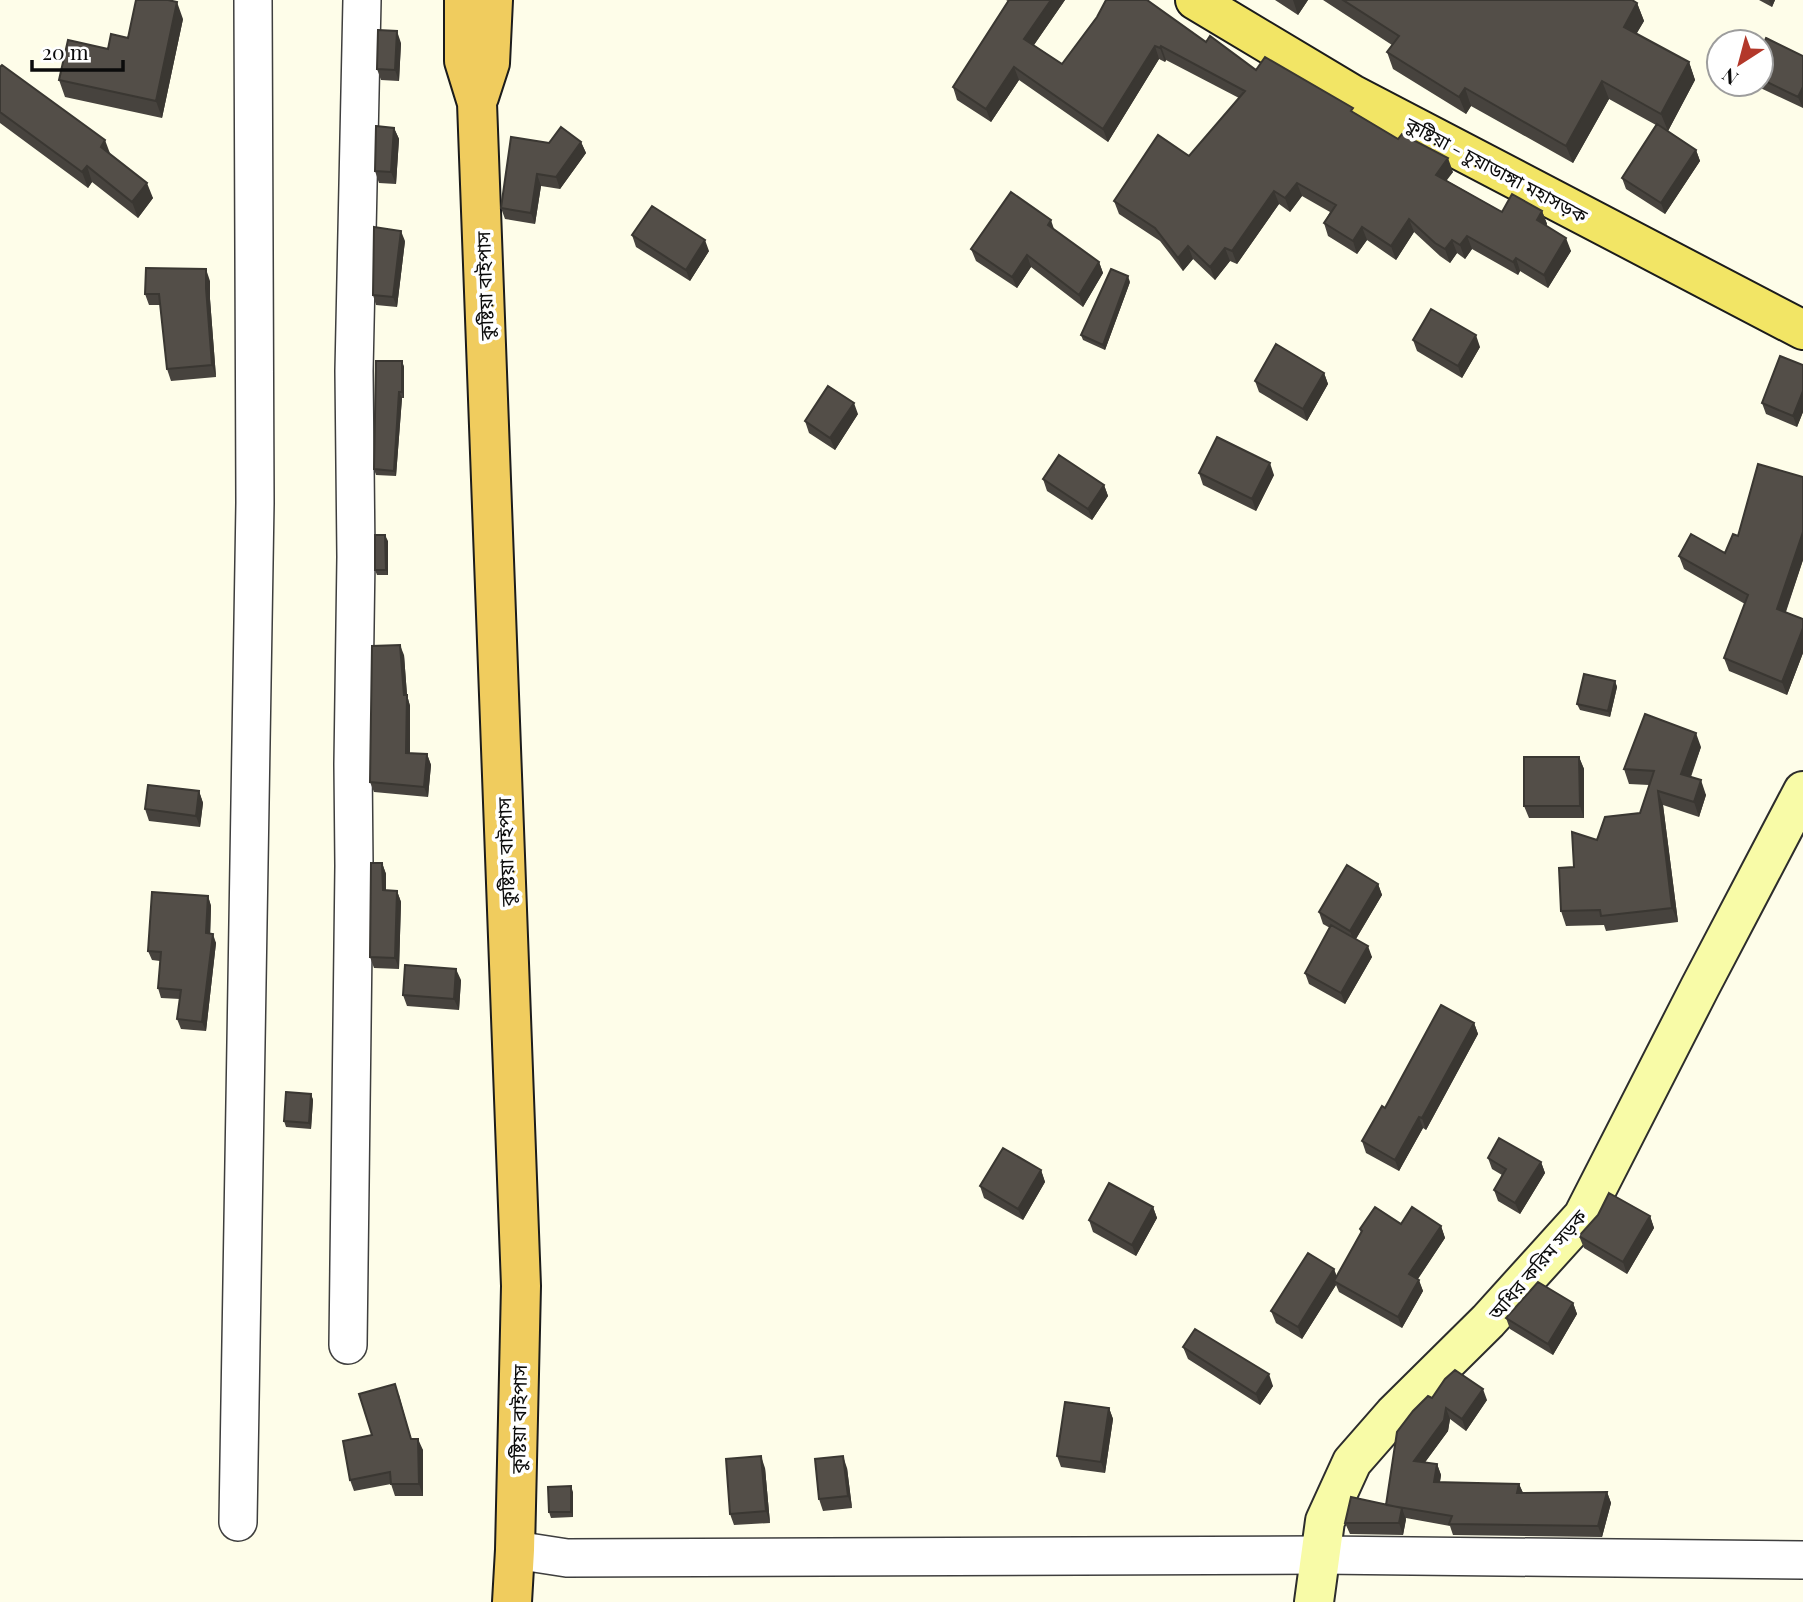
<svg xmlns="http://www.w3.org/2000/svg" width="1803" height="1602" font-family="'Playfair Display','Noto Sans Bengali',serif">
<rect width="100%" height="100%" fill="#fefde9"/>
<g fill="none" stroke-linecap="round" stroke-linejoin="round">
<defs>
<path id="minor" d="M348 1345 354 866 353 764 356 557 354 371 362 0
M238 1522 255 503 253 0
M515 1550 567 1558 1321 1555 1803 1560"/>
<path id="secondary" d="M1314 1602 1325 1521 1352 1462 1394 1414 1488 1321 1583 1216 1700 987 1803 791"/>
<path id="primary" d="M1195 0 1352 94 1803 330"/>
<path id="trunk" d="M464 0V61L477 103 521 1286 515 1550 512 1602
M479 97 490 63 493 0"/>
</defs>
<!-- minor casing -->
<use href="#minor" stroke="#3e3e3e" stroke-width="40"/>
<!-- secondary casing -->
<use href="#secondary" stroke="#2d2d2d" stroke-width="42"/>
<!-- primary casing -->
<use href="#primary" stroke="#1c1c1c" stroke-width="42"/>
<!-- trunk casing -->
<use href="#trunk" stroke="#1c1c1c" stroke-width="42"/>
<!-- minor -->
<use href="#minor" stroke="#fff" stroke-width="37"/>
<!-- secondary -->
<use href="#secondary" stroke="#f8fba7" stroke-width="38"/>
<!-- primary -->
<use href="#primary" stroke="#f2e565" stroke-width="38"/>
<!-- trunk -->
<use href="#trunk" stroke="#f0cc5e" stroke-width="38"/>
</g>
<!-- wall -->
<path fill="#47433e" d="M1006 0H1065L1034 45 1062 64 1097 17 1206 42 1256 70 1355 113 1453 172 1446 180 1502 212 1542 211 1547 224 1546 226 1571 251 1548 288 1520 271 1518 275 1472 249 1465 259 1457 253 1450 263 1440 256 1414 232 1396 260 1367 240 1357 254 1328 236 1324 223 1330 212 1302 196 1290 212 1279 204 1237 264 1230 261 1215 280 1193 259 1183 271 1160 241 1119 214 1114 201 1189 156 1239 98 1166 60 1165 62 1159 59 1108 142 1019 80 991 122 957 100 953 87 1008 1Z
M1275 0H1308L1298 15Z
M1323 0H1632L1637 3 1644 21 1636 34 1689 62 1695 80 1668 131 1696 150 1700 161 1665 214 1626 189 1622 178 1656 125 1609 99 1573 163 1471 106 1466 114 1393 69 1387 52 1392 45Z
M1759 0H1775L1772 7Z
M183 19 162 118 65 97 59 80 128 38Z
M401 43 399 81 381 80 377 69Z
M1761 50 1803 56V108L1754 85 1761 84Z
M0 67 110 154 153 198 138 218 92 182 88 188 0 123Z
M394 128 399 139 396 184 379 183 375 171Z
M581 142 586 153 560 189 541 186 535 224 505 219 501 208 549 143Z
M1055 231 1099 262 1103 273 1083 307 1031 267 1017 288 976 261 971 249Z
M632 235 709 251 690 281 636 247Z
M405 241 397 307 376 305 373 295Z
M210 281V299L216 377 171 381 167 369 160 305H149L145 294Z
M1130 282 1105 350 1083 340 1081 335Z
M1413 340 1480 347 1462 378 1417 351Z
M402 361 404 367V398H402L396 476 376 475 374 469Z
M1803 365V412L1797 427 1766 414 1762 403Z
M1324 373 1328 384 1307 421 1259 392 1255 381Z
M858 414 835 450 809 433 805 421Z
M1199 473 1274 475 1256 511 1203 485Z
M1803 477V560L1786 612 1803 619V653L1787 695 1729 671 1724 658 1745 604 1684 569 1679 556 1725 553 1738 536Z
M1043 479 1104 485 1108 496 1092 520 1047 491Z
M388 541V575H377L375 570Z
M404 655 407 695 410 706V753L427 754 431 765 428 797 374 792 370 782Z
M1615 681 1617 687 1610 717 1580 710 1577 704Z
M1701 747 1691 777 1706 795 1699 817 1663 805 1678 922 1606 931 1604 925 1566 926 1561 911 1574 867 1597 840 1640 813 1649 785 1629 784 1624 769Z
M1579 757 1584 769V818H1529L1524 806Z
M199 791 203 803 200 827 149 821 145 809Z
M382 863 386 874V890L397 891 401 902 399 969 374 968 370 957Z
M1378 884 1382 895 1356 939 1372 957 1345 1004 1309 984 1305 973 1330 928 1323 924 1319 912Z
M208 896 211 906 210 933 216 943 206 1031 181 1029 177 1019 180 999 161 998 158 988 160 961 152 960 148 951Z
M461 980 459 1010 407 1006 403 995Z
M1474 1023 1478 1034 1426 1130 1423 1128 1399 1171 1366 1153 1362 1141 1385 1108Z
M311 1094 313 1100 311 1129 286 1127 284 1121Z
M1488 1158 1541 1162 1545 1173 1520 1214 1498 1201 1494 1190 1502 1175 1492 1169Z
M1041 1170 1045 1182 1023 1220 984 1198 980 1186Z
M1153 1207 1157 1218 1136 1256 1093 1232 1089 1220Z
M1650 1216 1654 1228 1627 1274 1584 1248 1579 1236Z
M1401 1224 1441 1226 1445 1238 1418 1279 1423 1291 1402 1328 1339 1292 1336 1285 1302 1339 1276 1323 1271 1311 1334 1269 1337 1277 1361 1233 1360 1229Z
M1573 1303 1577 1314 1553 1355 1510 1329 1506 1318Z
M1183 1347 1273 1386 1260 1405 1188 1359Z
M399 1395 411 1439 423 1450V1496H395L391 1484 354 1491 350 1480 372 1435Z
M1432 1398 1487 1400 1466 1431 1450 1419 1448 1431 1425 1462 1437 1464 1441 1475 1440 1482 1519 1484 1523 1493 1607 1492 1611 1503 1602 1537 1453 1535 1450 1526 1406 1518 1403 1535 1350 1534 1345 1523 1386 1505Z
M1109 1408 1113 1419 1105 1473 1061 1467 1057 1456Z
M765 1468 770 1523 734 1525 730 1514Z
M847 1468 852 1508 823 1511 819 1499Z
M573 1492V1517L551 1518 549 1512Z"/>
<!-- shaded-wall -->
<path fill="#3a3732" d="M1051 0H1065L1029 52 1024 39Z
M1293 0H1308L1298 15Z
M1769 0H1775L1772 7Z
M177 2 183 19 162 118 156 101Z
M1637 3 1644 21 1630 45 1624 27Z
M397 31 401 43 399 81 395 70Z
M1155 46 1159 59 1108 142 1103 129Z
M1161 46 1166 60 1165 62 1160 48Z
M1689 62 1695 80 1668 131 1661 114Z
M1014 67 1019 80 991 122 986 109Z
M1602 81 1609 99 1573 163 1566 146Z
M1803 87V108L1798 97Z
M1465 88 1471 106 1466 114 1459 97Z
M394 128 399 139 396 184 391 172Z
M105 140 111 156 101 147Z
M581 142 586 153 560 189 556 177Z
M1696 150 1700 161 1665 214 1661 203Z
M1448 158 1453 172 1441 188 1436 175Z
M87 166 92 182 88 188 82 172Z
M537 174 541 186 535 224 531 213Z
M147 183 153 198 138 218 132 202Z
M1297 183 1302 196 1290 212 1285 198Z
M1274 191 1279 204 1237 264 1232 251Z
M1542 211 1547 224 1542 233 1537 220Z
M1409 219 1414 232 1396 260 1391 246Z
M1051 220 1055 232 1048 225Z
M1362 227 1367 240 1357 254 1353 241Z
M401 231 405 241 397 307 393 297Z
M1467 236 1472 249 1465 259 1460 245Z
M1566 238 1571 251 1548 288 1544 275Z
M705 240 709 251 690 281 686 270Z
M1452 240 1457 253 1450 263 1445 249Z
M1188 246 1193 259 1183 271 1178 258Z
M1225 248 1230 261 1215 280 1210 267Z
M1027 255 1031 267 1017 288 1012 277Z
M1516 258 1520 271 1518 275 1513 262Z
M1099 262 1103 273 1083 307 1079 295Z
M206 269 210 281V299L216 377 212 365 206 288Z
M1128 276 1130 282 1105 350 1103 345Z
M1476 335 1480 347 1462 378 1458 366Z
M402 361 404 367V398L402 392Z
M1324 373 1328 384 1307 421 1303 409Z
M1803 391V412L1797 427 1793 416Z
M399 392 402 398 396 476 394 471Z
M854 403 858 414 835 450 830 438Z
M1270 463 1274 475 1256 511 1252 499Z
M1104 485 1108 496 1092 520 1088 509Z
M1803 532V560L1782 622 1777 609Z
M385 535 388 541V575L386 570Z
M1803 628V653L1787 695 1782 682Z
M400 645 404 655 407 695 410 706V763L406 753Z
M1615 681 1617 687 1610 717 1608 711Z
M1696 733 1701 747 1686 788 1681 774Z
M427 754 431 765 428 797 424 787Z
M1579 757 1584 769V818L1580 806Z
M1701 780 1706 795 1699 817 1694 802Z
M199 791 203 803 200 827 196 816Z
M1658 791 1663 805 1678 922 1672 908Z
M382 863 386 874V901L383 890Z
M1378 884 1382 895 1354 942 1350 931Z
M397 891 401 902 399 969 395 958Z
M208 896 211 906 210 943 206 933Z
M213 934 216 943 206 1031 202 1022Z
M1368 946 1372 957 1345 1004 1341 993Z
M456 969 461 980 459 1010 454 999Z
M1474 1023 1478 1034 1426 1130 1422 1118Z
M311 1094 313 1100 311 1129 309 1123Z
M1419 1117 1423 1128 1399 1171 1395 1160Z
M1541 1162 1545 1173 1520 1214 1515 1203Z
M1041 1170 1045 1182 1023 1220 1018 1209Z
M1153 1207 1157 1218 1136 1256 1132 1245Z
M1650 1216 1654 1228 1627 1274 1623 1262Z
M1441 1226 1445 1238 1413 1286 1409 1274Z
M1334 1269 1338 1281H1334L1336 1285 1302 1339 1298 1327Z
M1419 1280 1423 1291 1402 1328 1398 1317Z
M1573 1303 1577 1314 1553 1355 1548 1344Z
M1269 1374 1273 1386 1260 1405 1256 1394Z
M1483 1389 1487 1400 1466 1431 1462 1419Z
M1109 1408 1113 1419 1105 1473 1101 1462Z
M1446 1408 1450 1419 1448 1431 1418 1472 1414 1461Z
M418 1439 423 1450V1496L419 1484Z
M761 1456 765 1468 770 1523 766 1511Z
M843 1456 847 1468 852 1508 848 1496Z
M1437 1464 1441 1475 1438 1493 1434 1482Z
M1519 1484 1524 1495 1517 1493Z
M571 1486 573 1492V1517L571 1512Z
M1607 1492 1611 1503 1602 1537 1598 1526Z
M1402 1508 1406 1520 1403 1535 1399 1523Z"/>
<!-- building -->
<path fill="#534e48" stroke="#3a3732" stroke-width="2" d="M136 0H168L177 2 156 101 59 80 68 40 108 49 111 34 128 38Z
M1009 0H1051L1024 39 1062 64 1097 17 1106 0H1147L1206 42 1210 36 1256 70 1265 57 1353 108 1351 111 1398 139 1402 134 1448 158 1436 175 1502 212 1512 194 1542 211 1537 220 1566 238 1544 275 1516 258 1513 262 1467 236 1460 245 1452 240 1445 249 1435 243 1409 219 1391 246 1362 227 1353 241 1324 223 1336 205 1297 183 1285 198 1274 191 1232 251 1225 248 1210 267 1188 246 1178 258 1155 228 1114 201 1158 135 1189 156 1245 91 1161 46 1160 48 1155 46 1103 129 1014 67 986 109 953 87Z
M1343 0H1632L1637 3 1624 27 1689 62 1661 114 1602 81 1566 146 1465 88 1459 97 1387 52 1399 36Z
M378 30 397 31 395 70 377 69Z
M1766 38 1803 56V87L1798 97 1761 79V50Z
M2 65 105 140 101 147 147 183 132 202 87 166 82 172 0 112V67Z
M1657 124 1696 150 1661 203 1622 178Z
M376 126 394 128 391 172 375 171Z
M561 127 581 142 556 177 537 174 531 213 501 208 511 137 549 143Z
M1011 192 1051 220 1048 225 1099 262 1079 295 1027 255 1012 277 971 249Z
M652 206 705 240 686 270 632 235Z
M374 227 401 231 393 297 373 295Z
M146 268 206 269V288L212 365 167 369 159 294H145Z
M1111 269 1128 276 1103 345 1081 335Z
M1431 309 1476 335 1458 366 1413 340Z
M1276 344 1324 373 1303 409 1255 381Z
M1780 356 1803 365V391L1793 416 1762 403Z
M376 361H402V392H399L394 471 374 469Z
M828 386 854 403 830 438 805 421Z
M1217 437 1270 463 1252 499 1199 473Z
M1059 455 1104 485 1088 509 1043 479Z
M1758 464 1803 477V532L1777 609 1803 619V628L1782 682 1724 658 1748 595 1679 556 1691 534 1725 553 1733 534 1738 536Z
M375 535H385L386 570H375Z
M400 645 404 695H407L406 753 427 754 424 787 370 782 372 646Z
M1584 674 1615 681 1608 711 1577 704Z
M1645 714 1696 733 1681 774 1701 780 1694 802 1658 791 1672 908 1601 916 1600 910 1561 911 1559 868 1574 867 1572 832 1597 840 1605 817 1640 813 1654 771 1624 769Z
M1524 757H1579L1580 806H1524Z
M148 785 199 791 196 816 145 809Z
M371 863H382L383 890 397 891 395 958 370 957Z
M1347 865 1378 884 1350 931 1319 912Z
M152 892 208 896 206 933 213 934 202 1022 177 1019 181 990 158 988 161 952 148 951Z
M1331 925 1368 946 1341 993 1305 973Z
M405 965 456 969 454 999 403 995Z
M1441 1005 1474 1023 1422 1118 1419 1117 1395 1160 1362 1141 1382 1106 1385 1108Z
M286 1092 311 1094 309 1123 284 1121Z
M1499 1138 1541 1162 1515 1203 1494 1190 1506 1169 1488 1158Z
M1003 1148 1041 1170 1018 1209 980 1186Z
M1109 1183 1153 1207 1132 1245 1089 1220Z
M1609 1193 1650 1216 1623 1262 1579 1236 1598 1215Z
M1375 1207 1401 1224 1412 1207 1441 1226 1409 1274 1419 1280 1398 1317 1334 1281 1362 1231 1360 1229Z
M1308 1253 1334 1269 1298 1327 1271 1311Z
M1538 1282 1573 1303 1548 1344 1506 1318Z
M1195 1329 1269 1374 1256 1394 1183 1347Z
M1455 1370 1483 1389 1462 1419 1446 1408 1444 1420 1414 1461 1437 1464 1434 1482 1519 1484 1517 1493 1607 1492 1598 1526 1449 1524 1452 1516 1386 1505 1397 1432 1413 1411 1428 1396 1432 1398 1445 1379Z
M395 1384 411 1439H418L419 1484H391L390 1472 350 1480 343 1441 372 1435 359 1394Z
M1065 1402 1109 1408 1101 1462 1057 1456Z
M761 1456 766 1511 730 1514 726 1459Z
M843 1456 848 1496 819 1499 815 1459Z
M571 1486V1512H549L548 1487Z
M1351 1497 1402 1508 1399 1523H1345Z"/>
<g text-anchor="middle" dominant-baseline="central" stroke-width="7" stroke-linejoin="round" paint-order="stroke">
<!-- street labels -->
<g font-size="19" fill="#0b0b0b" stroke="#fff">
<text transform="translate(1497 169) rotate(28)">কুষ্টিয়া - চুয়াডাঙ্গা মহাসড়ক</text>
<text transform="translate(484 286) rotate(-92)">কুষ্টিয়া বাইপাস</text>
<text transform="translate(505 852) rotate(-92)">কুষ্টিয়া বাইপাস</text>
<text transform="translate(1537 1264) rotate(-49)">অধির করিম সড়ক</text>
<text transform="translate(518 1419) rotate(-89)">কুষ্টিয়া বাইপাস</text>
</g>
</g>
<!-- north arrow -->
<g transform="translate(1740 63) rotate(216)"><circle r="33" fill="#ffffff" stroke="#9d9d9d" stroke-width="2"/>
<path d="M0-5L12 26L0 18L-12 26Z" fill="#b3382a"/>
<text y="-10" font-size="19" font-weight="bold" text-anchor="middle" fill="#0b0b0b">N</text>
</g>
<!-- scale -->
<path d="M32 60v10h91v-10" fill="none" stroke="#0b0b0b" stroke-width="3.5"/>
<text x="42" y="60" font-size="21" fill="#0b0b0b" stroke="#ffffff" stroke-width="5" paint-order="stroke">20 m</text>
</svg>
